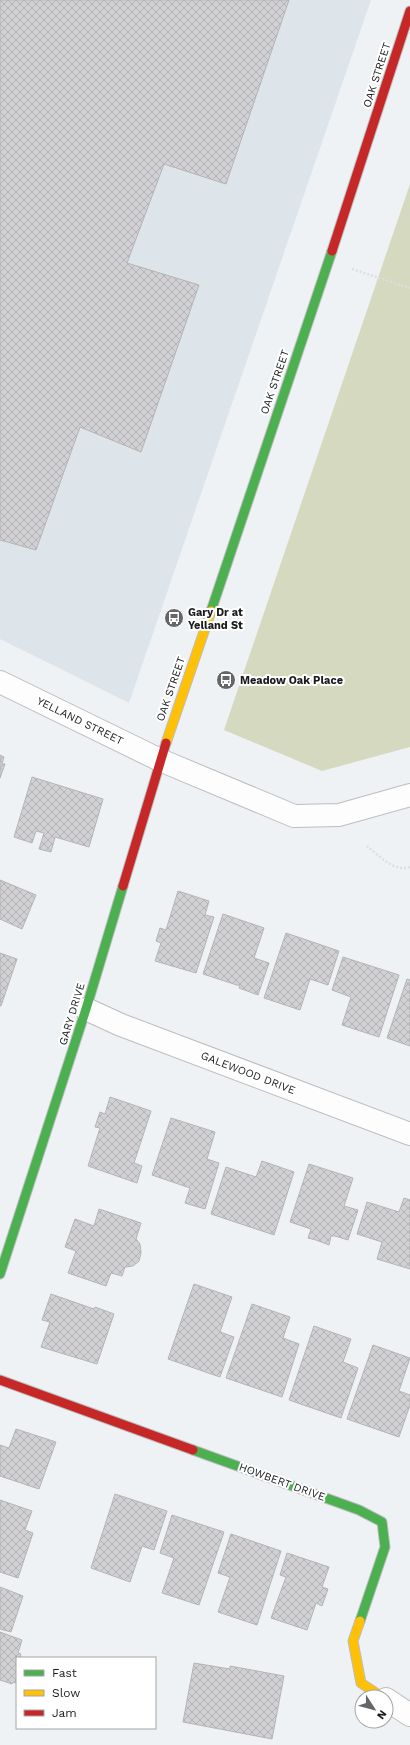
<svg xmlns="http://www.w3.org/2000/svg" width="410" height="1745" font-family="'Work Sans',sans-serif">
<defs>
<pattern id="building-cross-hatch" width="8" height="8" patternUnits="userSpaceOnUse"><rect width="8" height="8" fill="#d1d1d3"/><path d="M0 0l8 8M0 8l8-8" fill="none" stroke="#b3b3b5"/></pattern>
</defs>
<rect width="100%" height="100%" fill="#eff2f5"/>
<!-- built -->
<path fill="#dde4ea" d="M0 0H371L129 703 0 639Z"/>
<!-- green -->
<path fill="#d5d9bf" d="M410 184V747L322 771 224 730Z"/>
<!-- building -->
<path fill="url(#building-cross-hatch)" stroke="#b4b4b6" d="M0 0H289L226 184 164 164 127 263 199 285 141 452 80 427 36 550 0 540Z
M0 755 4 757 2 764H5L0 778Z
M32 777 103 799 89 847 55 837 51 852 39 849 44 833 36 831 32 843 14 837Z
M0 880 36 895 22 929 0 919Z
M178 891 209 901 205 915 214 917 196 973 155 961 161 943 156 941 160 928 166 930Z
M223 914 264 928 254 958 269 963 258 995 239 988 240 986 203 974Z
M286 933 339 951 328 985 310 979 300 1010 264 998Z
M0 953 17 959 1 1006H0Z
M343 957 399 975 379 1037 342 1025 351 997 332 990Z
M407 979 410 980V1046L387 1038Z
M110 1097 151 1111 134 1163 142 1166 137 1183 88 1166 100 1128 95 1127 100 1112 105 1114Z
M171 1118 215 1132 207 1159 219 1163 205 1209 185 1203 190 1188 152 1175Z
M262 1161 294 1172 274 1235 211 1214 226 1167 256 1177Z
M309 1164 353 1178 344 1206 358 1210 348 1240 335 1236H331L329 1245 316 1240 308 1238 311 1229 290 1222Z
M404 1198 410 1200V1269L377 1259 382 1242 357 1234 367 1202 399 1212Z
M99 1209 141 1223 136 1239 140 1244 141 1253 139 1261 133 1266 125 1267 122 1276 111 1273 106 1286 68 1273 76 1251 65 1247 75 1219 94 1226Z
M194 1284 232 1297 220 1332 234 1337 220 1377 168 1359Z
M51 1294 94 1309 95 1307 114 1314 97 1364 41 1347 50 1322 42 1320Z
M252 1304 290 1317 283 1338 299 1344 282 1397 226 1378Z
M314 1326 351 1339 343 1362 358 1368 341 1418 289 1400Z
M373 1345 410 1358 399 1391 410 1395V1405L399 1437 347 1419Z
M16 1429 56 1442 39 1489 0 1476V1445L9 1448Z
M115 1494 167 1511 154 1550 142 1546 130 1582 91 1568Z
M0 1500 32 1511 25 1530 33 1533 18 1578 0 1572Z
M172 1515 224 1532 199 1605 162 1593 174 1558 160 1553Z
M231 1534 281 1551 257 1625 218 1612 230 1577 218 1573Z
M287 1553 329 1567 322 1587 328 1589 322 1606 316 1603 307 1630 271 1618 286 1577 280 1575Z
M0 1587 23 1596 11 1632 0 1629Z
M0 1632 22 1640 18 1653 21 1654 20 1658H17V1683L13 1682 12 1684 0 1680Z
M194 1663 230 1669V1666L284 1676 272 1739 183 1722Z"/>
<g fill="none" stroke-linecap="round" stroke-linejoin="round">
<defs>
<path id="street" d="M0 682 160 760 294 816 339 815 410 795
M86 1009 121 1025 410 1134
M386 1699 410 1715"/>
<path id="fast" d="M211 611 332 251
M0 1274 86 1009 123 886
M193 1450 359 1510 382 1522 385 1547 360 1621"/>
<path id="slow" d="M166 743 211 611
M360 1621 353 1641 361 1683 382 1697"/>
<path id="jam" d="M332 251 410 11
M123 886 166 743
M0 1380 193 1450"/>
</defs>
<!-- street casing -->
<use href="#street" stroke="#bbbdbf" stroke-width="24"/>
<!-- fast casing -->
<use href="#fast" stroke="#bbbdbf" stroke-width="11"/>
<!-- slow casing -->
<use href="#slow" stroke="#bbbdbf" stroke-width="11"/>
<!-- jam casing -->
<use href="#jam" stroke="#bbbdbf" stroke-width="11"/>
<!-- path -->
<path stroke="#dddede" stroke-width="2.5" stroke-dasharray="2 2" stroke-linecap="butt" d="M352 269 410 288
M367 846C378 855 395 873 410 867"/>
<!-- street -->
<use href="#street" stroke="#fdfdfe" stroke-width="22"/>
<!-- fast -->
<use href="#fast" stroke="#4caf50" stroke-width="9"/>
<!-- slow -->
<use href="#slow" stroke="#ffc107" stroke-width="9"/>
<!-- jam -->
<use href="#jam" stroke="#c62828" stroke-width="9"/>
</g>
<!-- icons -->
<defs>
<symbol id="bus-disc" viewBox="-11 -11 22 22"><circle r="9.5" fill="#646668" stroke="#fff"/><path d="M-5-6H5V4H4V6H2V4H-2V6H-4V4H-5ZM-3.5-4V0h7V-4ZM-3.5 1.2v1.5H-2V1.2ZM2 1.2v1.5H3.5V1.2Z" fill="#fff"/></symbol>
</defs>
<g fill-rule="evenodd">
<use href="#bus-disc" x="163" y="607" width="22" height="22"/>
<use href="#bus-disc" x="215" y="669" width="22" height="22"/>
</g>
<g text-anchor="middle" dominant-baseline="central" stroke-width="4" stroke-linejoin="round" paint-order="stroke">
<!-- street labels -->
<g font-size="11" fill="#191b1c" stroke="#fff">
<text transform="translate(377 75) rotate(-72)">OAK STREET</text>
<text transform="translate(275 382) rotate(-71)">OAK STREET</text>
<text transform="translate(171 689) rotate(-71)">OAK STREET</text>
<text transform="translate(80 721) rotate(26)">YELLAND STREET</text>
<text transform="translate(72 1014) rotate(-73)">GARY DRIVE</text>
<text transform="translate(248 1073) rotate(21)">GALEWOOD DRIVE</text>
<text transform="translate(282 1482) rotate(20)">HOWBERT DRIVE</text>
</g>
<!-- poi labels -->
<g font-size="11" font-weight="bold" fill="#191b1c" stroke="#fff" text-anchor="start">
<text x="188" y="612">Gary Dr at<tspan x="188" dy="13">Yelland St</tspan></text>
<text x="240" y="680">Meadow Oak Place</text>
</g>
</g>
<!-- legend -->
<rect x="16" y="1657" width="140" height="72" fill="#ffffff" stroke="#a3a4a4"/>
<rect x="24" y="1670" width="20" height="6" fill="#4caf50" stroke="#a3a4a4"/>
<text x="52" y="1677" font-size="12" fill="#191b1c">Fast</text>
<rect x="24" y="1690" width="20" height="6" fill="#ffc107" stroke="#a3a4a4"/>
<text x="52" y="1697" font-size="12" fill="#191b1c">Slow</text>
<rect x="24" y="1710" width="20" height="6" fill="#c62828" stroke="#a3a4a4"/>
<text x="52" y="1717" font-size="12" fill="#191b1c">Jam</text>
<!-- north arrow -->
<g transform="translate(374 1709) rotate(126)"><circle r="19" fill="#ffffff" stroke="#a3a4a4"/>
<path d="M0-3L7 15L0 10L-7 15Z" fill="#646668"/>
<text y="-6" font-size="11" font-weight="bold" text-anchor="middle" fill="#191b1c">N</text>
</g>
</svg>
